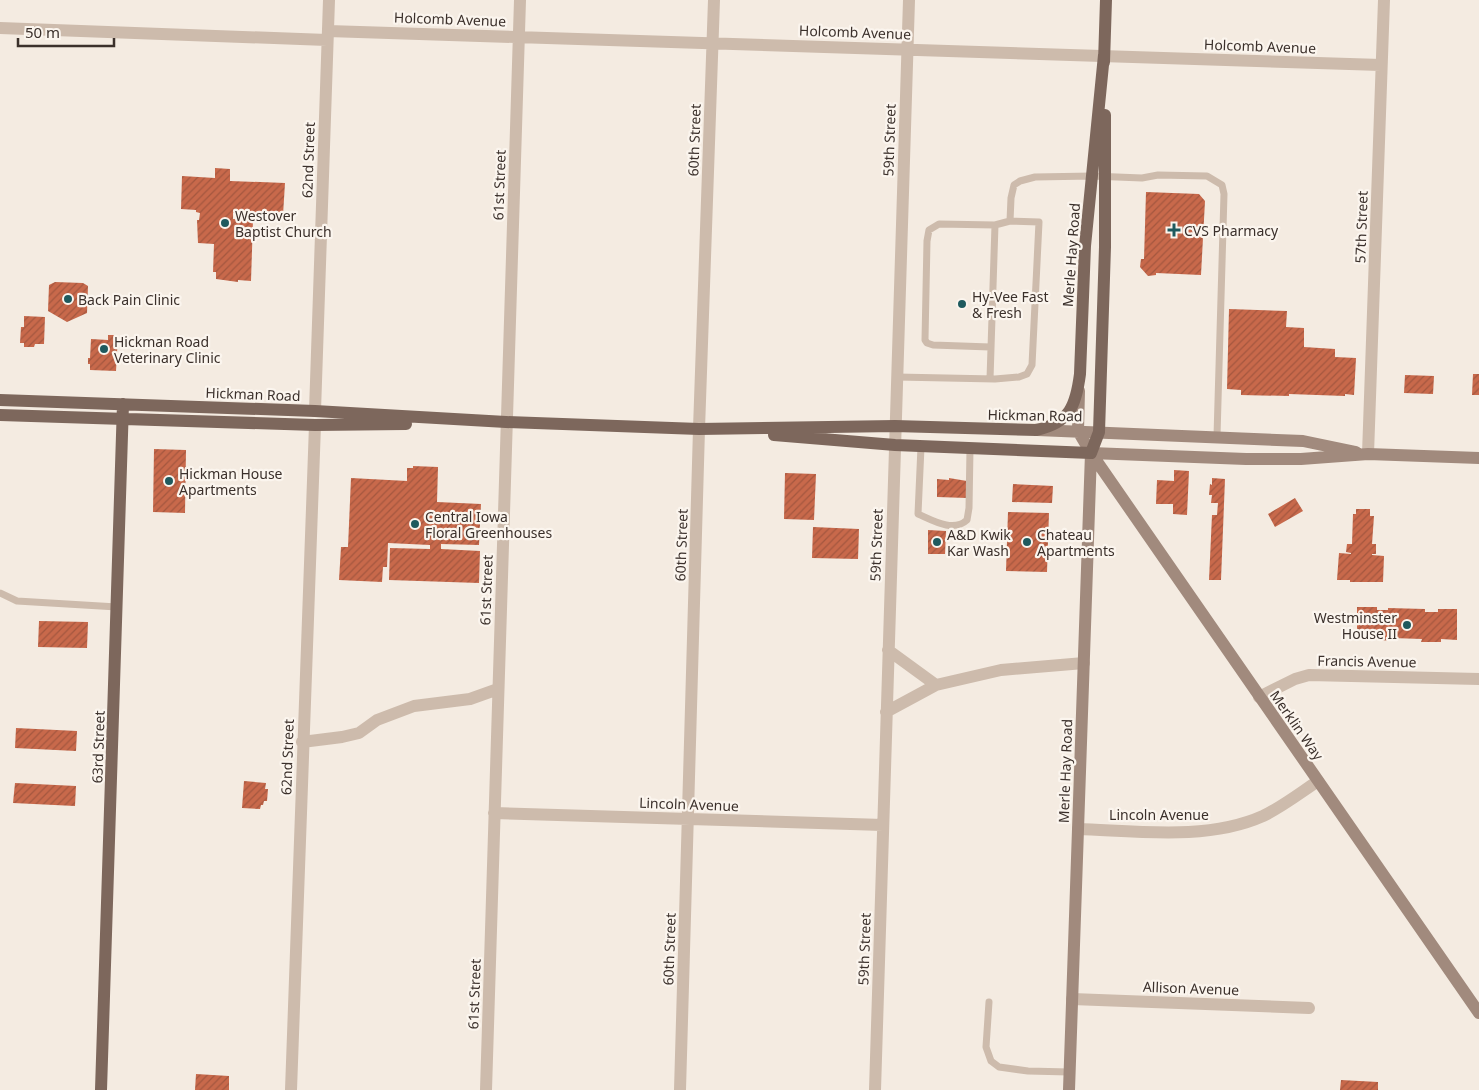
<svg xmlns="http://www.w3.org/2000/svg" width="1479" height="1090" font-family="'Noto Sans',sans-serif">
<defs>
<pattern id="building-hatch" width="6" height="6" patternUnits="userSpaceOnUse" patternTransform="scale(1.25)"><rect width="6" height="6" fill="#c8694b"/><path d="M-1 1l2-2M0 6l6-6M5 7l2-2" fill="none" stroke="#a4573f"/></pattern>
</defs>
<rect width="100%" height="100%" fill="#f4ebe1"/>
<!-- building -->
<path fill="url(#building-hatch)" d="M215 168 230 169V181L285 183 283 215 233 213V219L253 220 251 281 238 280V282L216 279V272H213L214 244 198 243 197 220H199L200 213 196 212V210L181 209 182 176 215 178Z
M1146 192 1199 194 1205 201 1201 275 1156 273V275L1148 276 1140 267 1141 259H1144Z
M55 282 83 283 88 286 87 313 67 322 48 311 49 285Z
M1229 309 1287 311 1286 327 1304 328V347L1335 349V357L1356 358 1354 395 1345 394V396L1289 394V396L1241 395V390L1227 389Z
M24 316 45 317 44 344H35L34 347H24V343H20L21 327H24Z
M108 335H118L116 371 90 370V364H88V358H90L91 339 108 340Z
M1473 374H1479V395H1472Z
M1405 375 1434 376 1433 394 1404 393Z
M154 449 186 450 185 513 153 512Z
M413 466 438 467 437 502 481 504 479 545 441 544V549L480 551 479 583 389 580 390 548 430 549V545L388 543 387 567H383L382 582 339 580 341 547H348L351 478 407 481V468H413Z
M1174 470 1189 471 1187 515 1173 514V504H1156L1157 480 1174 481Z
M785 473 816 474 814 520 784 519Z
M949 478 967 481V498L937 497V479L949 480Z
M1212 478 1225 479 1221 580H1209L1212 515H1217L1218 503H1211L1212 495H1209L1210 484 1212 485Z
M1013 484 1053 486 1052 503 1012 502Z
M1295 498 1303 511 1275 527 1268 514Z
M1356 509H1370V516H1374L1372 544H1376V554H1372V555L1384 556 1383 582H1350V580H1337L1339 553 1351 554V553L1346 552 1347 544H1352L1353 514H1356Z
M1008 512 1049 513 1047 572 1006 571Z
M813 527 859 529 858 559 812 558Z
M928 530 946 531 945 554H928Z
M1357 607H1377V610H1388V608L1425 609V612H1438V609H1457V640L1441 639V642H1421L1422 639 1392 638V641L1357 638Z
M39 621 88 622 87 648 38 647Z
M16 728 77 731 76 751 15 748Z
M244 781 266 783 265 789H268L267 801H264L263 805H261L260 809 242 808Z
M15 783 76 786 75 806 13 803Z
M196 1074 229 1076V1090H195Z
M1341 1080 1378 1082V1090H1340Z"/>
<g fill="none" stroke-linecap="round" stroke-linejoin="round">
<!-- lane -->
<path stroke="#cdbbac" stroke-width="7" d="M990 347 933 345 927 343 925 340 927 241 929 230 939 224 995 225 1010 221
M897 377 995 379 1019 377 1027 374 1032 365 1039 222 1010 221 1011 198 1014 185 1020 181 1035 177 1092 176 1142 178 1158 175 1207 176 1222 185 1224 194 1217 436
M990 379 995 225
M921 447 918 514C932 520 953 533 967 520L969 508 970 449
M0 593 17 601 117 607
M989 1002 986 1047 991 1061 999 1067 1028 1071 1069 1072"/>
<!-- street -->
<path stroke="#cdbbac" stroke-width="12" d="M0 28 327 40
M328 31 1381 65
M315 411 329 0
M1368 454 1384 0
M888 650 936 685
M1259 697 1295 679 1309 675 1479 679
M886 712 936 685 1001 670 1084 663
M302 742 342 737 359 733 377 720 414 706 470 699 498 689
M494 813 883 825
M1078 829C1137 831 1207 841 1263 816 1282 807 1300 793 1318 781
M1072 999 1309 1008
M291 1090 315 425
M486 1090 520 0
M680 1090 699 429 714 0
M875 1090 909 0"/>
<!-- secondary -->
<path stroke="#a18a7d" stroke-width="12" d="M1079 391 1078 431 1091 453 1479 1013
M1037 430 1303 441 1356 452
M1091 453 1246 459H1301L1368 454 1479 458
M1069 1090 1091 453"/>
<!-- primary -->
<path stroke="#7d675c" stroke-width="12" d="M1104 62 1106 0
M0 400 315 411 506 422 699 429 895 426 1036 430C1070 423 1076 405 1080 374L1085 246 1104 55
M0 415 315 425 406 424
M774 435 895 445 1091 453 1099 432 1105 247V115
M101 1090 123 404"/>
</g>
<!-- markers -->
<g fill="#1f5a5e" stroke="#fbf5ee" stroke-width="2">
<circle cx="225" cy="223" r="5"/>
<path d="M1171.5 222.5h5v5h5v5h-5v5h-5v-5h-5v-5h5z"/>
<circle cx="68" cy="299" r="5"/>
<circle cx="962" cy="304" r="5"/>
<circle cx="104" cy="349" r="5"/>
<circle cx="169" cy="481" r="5"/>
<circle cx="415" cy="524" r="5"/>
<circle cx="937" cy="542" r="5"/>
<circle cx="1027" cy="542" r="5"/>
<circle cx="1407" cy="625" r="5"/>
</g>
<g text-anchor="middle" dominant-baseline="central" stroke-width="4.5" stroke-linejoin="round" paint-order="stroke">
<!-- street labels -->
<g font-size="14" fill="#3b302b" stroke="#fbf5ee">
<text transform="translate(450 19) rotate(2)">Holcomb Avenue</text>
<text transform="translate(855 32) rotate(2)">Holcomb Avenue</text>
<text transform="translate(1260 46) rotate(2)">Holcomb Avenue</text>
<text transform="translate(694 140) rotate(-88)">60th Street</text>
<text transform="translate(889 140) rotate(-88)">59th Street</text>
<text transform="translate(308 160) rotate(-88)">62nd Street</text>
<text transform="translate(499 185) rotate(-88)">61st Street</text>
<text transform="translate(1361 227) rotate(-88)">57th Street</text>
<text transform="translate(1071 255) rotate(-86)">Merle Hay Road</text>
<text transform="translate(253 394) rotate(2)">Hickman Road</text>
<text transform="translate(1035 415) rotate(1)">Hickman Road</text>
<text transform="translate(681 545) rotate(-88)">60th Street</text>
<text transform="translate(876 545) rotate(-88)">59th Street</text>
<text transform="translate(486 590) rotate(-88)">61st Street</text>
<text transform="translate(1367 661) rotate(1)">Francis Avenue</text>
<text transform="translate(1297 725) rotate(55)">Merklin Way</text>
<text transform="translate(98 747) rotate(-88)">63rd Street</text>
<text transform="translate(287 757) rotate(-88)">62nd Street</text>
<text transform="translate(1065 771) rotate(-88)">Merle Hay Road</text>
<text transform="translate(689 804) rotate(2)">Lincoln Avenue</text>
<text x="1159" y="814">Lincoln Avenue</text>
<text transform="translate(669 949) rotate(-88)">60th Street</text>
<text transform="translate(864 949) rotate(-88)">59th Street</text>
<text transform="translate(1191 988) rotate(2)">Allison Avenue</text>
<text transform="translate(474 994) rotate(-88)">61st Street</text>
</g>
<!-- poi labels -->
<g font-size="14" fill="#3b302b" stroke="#fbf5ee" text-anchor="start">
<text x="235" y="215">Westover<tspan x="235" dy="16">Baptist Church</tspan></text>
<text x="1184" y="230">CVS Pharmacy</text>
<text x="972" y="296">Hy-Vee Fast<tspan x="972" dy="16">&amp; Fresh</tspan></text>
<text x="78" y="299">Back Pain Clinic</text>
<text x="114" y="341">Hickman Road<tspan x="114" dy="16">Veterinary Clinic</tspan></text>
<text x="179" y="473">Hickman House<tspan x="179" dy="16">Apartments</tspan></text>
<text x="425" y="516">Central Iowa<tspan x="425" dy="16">Floral Greenhouses</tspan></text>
<text x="947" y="534">A&amp;D Kwik<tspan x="947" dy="16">Kar Wash</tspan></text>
<text x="1037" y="534">Chateau<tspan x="1037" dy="16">Apartments</tspan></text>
<text x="1397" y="617" text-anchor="end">Westminster<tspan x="1397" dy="16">House II</tspan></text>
</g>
</g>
<!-- scale -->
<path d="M18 38v8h96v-8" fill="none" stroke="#3b302b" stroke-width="2.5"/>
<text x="25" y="38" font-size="15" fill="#3b302b" stroke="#fbf5ee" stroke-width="4" paint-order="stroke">50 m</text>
</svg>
